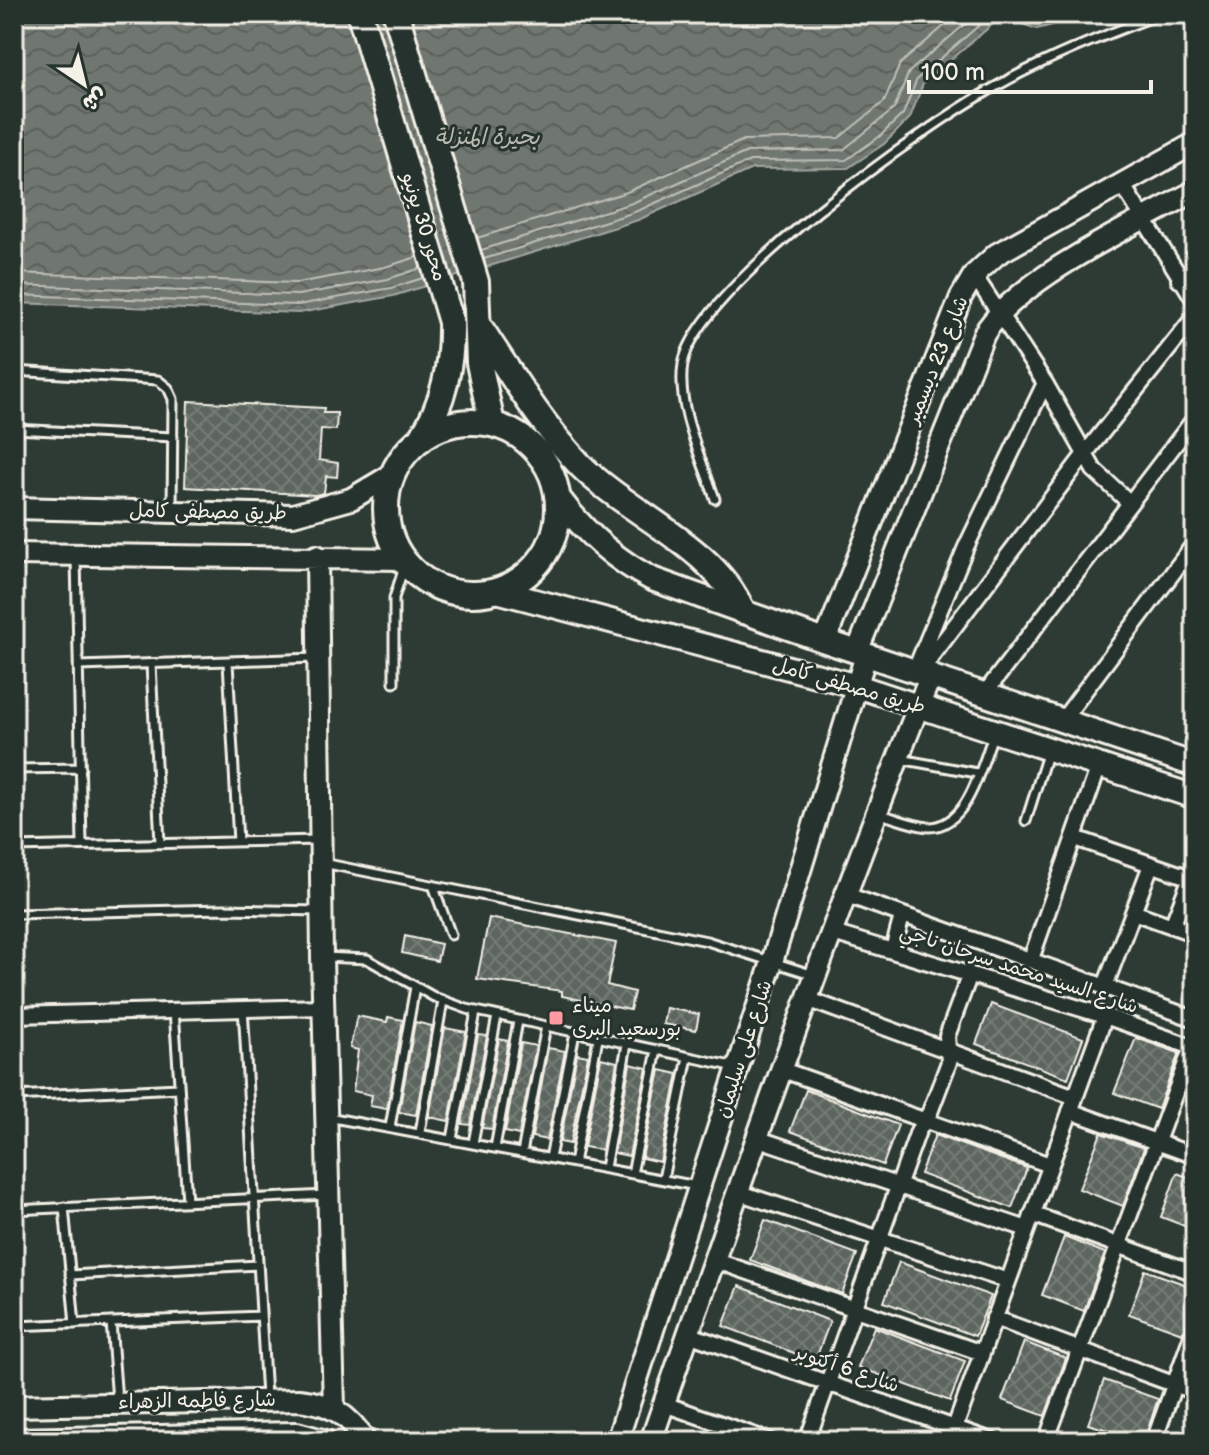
<svg xmlns="http://www.w3.org/2000/svg" width="1209" height="1455" font-family="'Balsamiq Sans','Playpen Sans Arabic',sans-serif">
<defs>
<pattern id="water-waves" width="16" height="10" patternUnits="userSpaceOnUse" patternTransform="scale(2)"><rect width="16" height="10" fill="#6f7770"/><path d="M0 5q4-4 8 0t8 0" fill="none" stroke="#5c605b"/></pattern>
<pattern id="building-cross-hatch" width="8" height="8" patternUnits="userSpaceOnUse" patternTransform="scale(2)"><rect width="8" height="8" fill="#5c655e"/><path d="M0 0l8 8M0 8l8-8" fill="none" stroke="#747c75"/></pattern>
</defs>
<rect width="100%" height="100%" fill="#2e3b34"/>
<filter id="ink" filterUnits="userSpaceOnUse"><feTurbulence type="fractalNoise" baseFrequency=".0125" numOctaves="2"/><feDisplacementMap in="SourceGraphic" scale="16" xChannelSelector="R" yChannelSelector="G"/><feConvolveMatrix kernelMatrix="1 2 1 2 8 2 1 2 1" color-interpolation-filters="sRGB"/></filter>
<g filter="url(#ink)">
<!-- water -->
<path fill="url(#water-waves)" stroke="#a4a8a0" stroke-width="2" d="M14 14H1095L1037 29 1001 17 923 84 910 118 884 144 848 168 752 169 638 220 393 296 299 313 14 303Z"/>
<g fill="none" stroke-linecap="round" stroke-linejoin="round">
<!-- shore -->
<path stroke="#bfc0b8" stroke-width="2" d="M477 238 627 192 744 140 839 138 884 102 900 64 958 14
M481 250 632 203 747 152 843 150 894 109 909 72 977 14
M484 259 635 212 750 161 846 160 879 137 903 114 917 79 992 14
M14 273 297 283 385 267 417 257
M14 285 298 295 388 279 421 268
M14 295 298 305 391 288 423 278"/>
</g>
<!-- building -->
<path fill="url(#building-cross-hatch)" stroke="#f4f1e8" stroke-width="2" d="M188 401 324 408 323 413H337L336 430 321 429 319 460 338 463 337 477 326 476 324 493 316 495 185 487Z
M489 918 616 943 607 985 634 992 630 1010 562 996V991L477 979Z
M405 936 441 944 437 961 402 953Z
M991 1004 1083 1038 1068 1078 976 1044Z
M666 1008 699 1014 696 1030 663 1024Z
M357 1016 387 1022 388 1017 403 1020 387 1109 370 1106 372 1095 353 1091 358 1050 350 1048Z
M415 1022 432 1026 416 1115 399 1112Z
M445 1028 466 1032 449 1121 429 1117Z
M478 1035 487 1036 470 1125 462 1124Z
M1136 1038 1179 1053 1158 1109 1114 1093Z
M499 1039 508 1041 492 1129 482 1128Z
M521 1043 536 1046 519 1135 505 1132Z
M548 1048 565 1051 547 1140 532 1137Z
M577 1054 588 1056 570 1144 560 1142Z
M601 1058 617 1062 602 1150 584 1147Z
M630 1064 647 1068 629 1156 614 1153Z
M660 1070 678 1074 660 1162 642 1158Z
M806 1090 898 1125 883 1165 790 1131Z
M1101 1133 1144 1148 1123 1206 1079 1189Z
M935 1135 1027 1168 1012 1208 920 1174Z
M1177 1173 1195 1180V1230L1161 1217Z
M765 1220 857 1254 842 1294 750 1260Z
M1064 1237 1105 1253 1084 1311 1042 1295Z
M899 1262 991 1296 975 1336 884 1302Z
M1145 1270 1195 1288V1310L1182 1333 1129 1314Z
M739 1286 830 1321 815 1361 723 1326Z
M874 1327 965 1361 950 1401 858 1367Z
M1024 1342 1066 1358 1045 1416 1002 1400Z
M1104 1380 1158 1399 1144 1441 1088 1424Z"/>
<g fill="none" stroke-linecap="round" stroke-linejoin="round">
<defs>
<path id="lane" d="M14 371 158 380 168 388 173 399 172 511
M14 429 173 437
M715 499C702 459 676 407 683 364 696 288 925 126 995 87 1048 57 1105 35 1161 14
M76 557 82 845
M228 662 238 842
M151 664 160 843
M79 666 316 658
M394 683V598L405 564
M900 759 977 773
M14 769 81 768
M880 814C895 818 913 826 929 827 969 827 982 762 994 733
M1026 821 1048 751
M14 847 319 840
M323 863 707 941 814 975
M433 885 451 935
M14 914 223 909 320 911
M324 957 367 959 434 997 467 1009 736 1067
M243 1007 266 1397
M174 1010 187 1201
M14 1096 179 1088
M328 1117 697 1186
M390 1127 415 987
M420 1132 443 1001
M452 1139 476 1012
M473 1143 497 1016
M495 1148 518 1021
M522 1153 546 1026
M550 1158 575 1033
M574 1163 598 1038
M605 1168 627 1044
M632 1174 657 1050
M663 1179 688 1057
M64 1207 75 1324
M14 1210 327 1195
M70 1275 258 1265
M111 1322 117 1401
M14 1326 261 1316"/>
<path id="street" d="M1122 184 1195 301
M974 275 1045 383 1094 470 1130 503
M1179 280 1195 270
M915 670 966 547 1045 383
M920 672 1084 455 1195 316
M985 693 1195 418
M1064 718 1195 543
M1075 838 1191 878
M844 894 1195 1019
M1133 912 1195 934
M1172 926 1195 867
M830 932 1105 1016 1195 1048
M893 950 902 916
M1031 959 1100 763
M1105 986 1151 865
M807 999 1075 1097
M14 1015 323 1007
M780 1069 1050 1165
M1070 1111 1195 1156
M756 1138 1027 1229
M737 1192 1008 1281
M1032 1214 1195 1273
M714 1260 982 1353
M994 1318 1195 1392
M688 1334 992 1441
M664 1404 770 1441
M807 1441 918 1131 930 1112 949 1062 947 1036 970 974
M950 1441 1105 1016
M1046 1441 1192 1047
M1154 1441 1195 1327"/>
<path id="secondary" d="M14 508 293 515 351 499 393 474
M14 554 402 559
M317 556 322 957 334 1408
M825 641 961 297 974 275 997 254 1195 143
M857 652 984 334C1018 278 1136 224 1195 191
M14 1406 299 1400C329 1403 349 1414 365 1441
M14 1439 297 1433 326 1441
M617 1441 772 962 866 655
M651 1441C740 1184 829 928 931 675"/>
<path id="primary" d="M558 497C584 532 613 559 652 579L825 641 1195 765
M497 591 857 686 1195 797"/>
<path id="highway" d="M360 14 451 322C452 365 444 402 421 439
M396 14 476 282 479 363 492 424
M479 326C511 374 540 423 580 465 629 514 715 547 742 611
M386 508a86 86 0 1 1 172 0a86 86 0 1 1-172 0Z"/>
</defs>
<!-- lane casing -->
<use href="#lane" stroke="#f4f1e8" stroke-width="13"/>
<!-- street casing -->
<use href="#street" stroke="#f4f1e8" stroke-width="20"/>
<!-- secondary casing -->
<use href="#secondary" stroke="#f4f1e8" stroke-width="26"/>
<!-- primary casing -->
<use href="#primary" stroke="#f4f1e8" stroke-width="28"/>
<!-- highway casing -->
<use href="#highway" stroke="#f4f1e8" stroke-width="30"/>
<!-- lane -->
<use href="#lane" stroke="#26332d" stroke-width="7"/>
<!-- street -->
<use href="#street" stroke="#26332d" stroke-width="14"/>
<!-- secondary -->
<use href="#secondary" stroke="#26332d" stroke-width="20"/>
<!-- primary -->
<use href="#primary" stroke="#26332d" stroke-width="22"/>
<!-- highway -->
<use href="#highway" stroke="#26332d" stroke-width="24"/>
</g>
</g>
<!-- markers -->
<rect fill="#ff9aa2" stroke="#26332d" stroke-width="3" x="548" y="1010" width="16" height="16" rx="4"/>
<g text-anchor="middle" dominant-baseline="central" stroke-width="6" stroke-linejoin="round" paint-order="stroke">
<!-- street labels -->
<g font-size="20" fill="#f4f1e8" stroke="#26332d">
<text transform="translate(424 227) rotate(73)">محور 30 يونيو</text>
<text transform="translate(937 360) rotate(-68)">شارع 23 ديسمبر</text>
<text transform="translate(208 512) rotate(1)">طريق مصطفى كامل</text>
<text transform="translate(849 686) rotate(16)">طريق مصطفى كامل</text>
<text transform="translate(1019 969) rotate(18)">شارع السيد محمد سرحان ناجي</text>
<text transform="translate(744 1049) rotate(-72)">شارع على سليمان</text>
<text transform="translate(847 1369) rotate(19)">شارع 6 أكتوبر</text>
<text transform="translate(197 1401) rotate(-1)">شارع فاطمه الزهراء</text>
</g>
<!-- poi labels -->
<g font-size="20" fill="#f4f1e8" stroke="#26332d" text-anchor="start">
<text x="572" y="1006">ميناء<tspan x="572" dy="23">بورسعيد البرى</tspan></text>
</g>
<!-- water labels -->
<g font-size="22" font-style="italic" fill="#b8bab2" stroke="#26332d">
<text x="487" y="137">بحيرة المنزلة</text>
</g>
</g>
<!-- margin -->
<rect width="1209" height="1455" fill="none" stroke="#26332d" stroke-width="48"/>
<rect x="24" y="24" width="1161" height="1407" fill="none" stroke="#f4f1e8" stroke-width="3" filter="url(#ink)"/>
<!-- north arrow -->
<g transform="translate(84 84) rotate(145)" stroke="#26332d" stroke-width="6" paint-order="stroke">
<path d="M0-6L14 30L0 20L-14 30Z" fill="#f4f1e8"/>
<text y="-12" font-size="22" font-weight="bold" text-anchor="middle" fill="#f4f1e8">ش</text>
</g>
<!-- scale -->
<path d="M909 80v12h242v-12" fill="none" stroke="#f4f1e8" stroke-width="4"/>
<text x="921" y="80" font-size="24" fill="#f4f1e8" stroke="#26332d" stroke-width="6" paint-order="stroke">100 m</text>
</svg>
